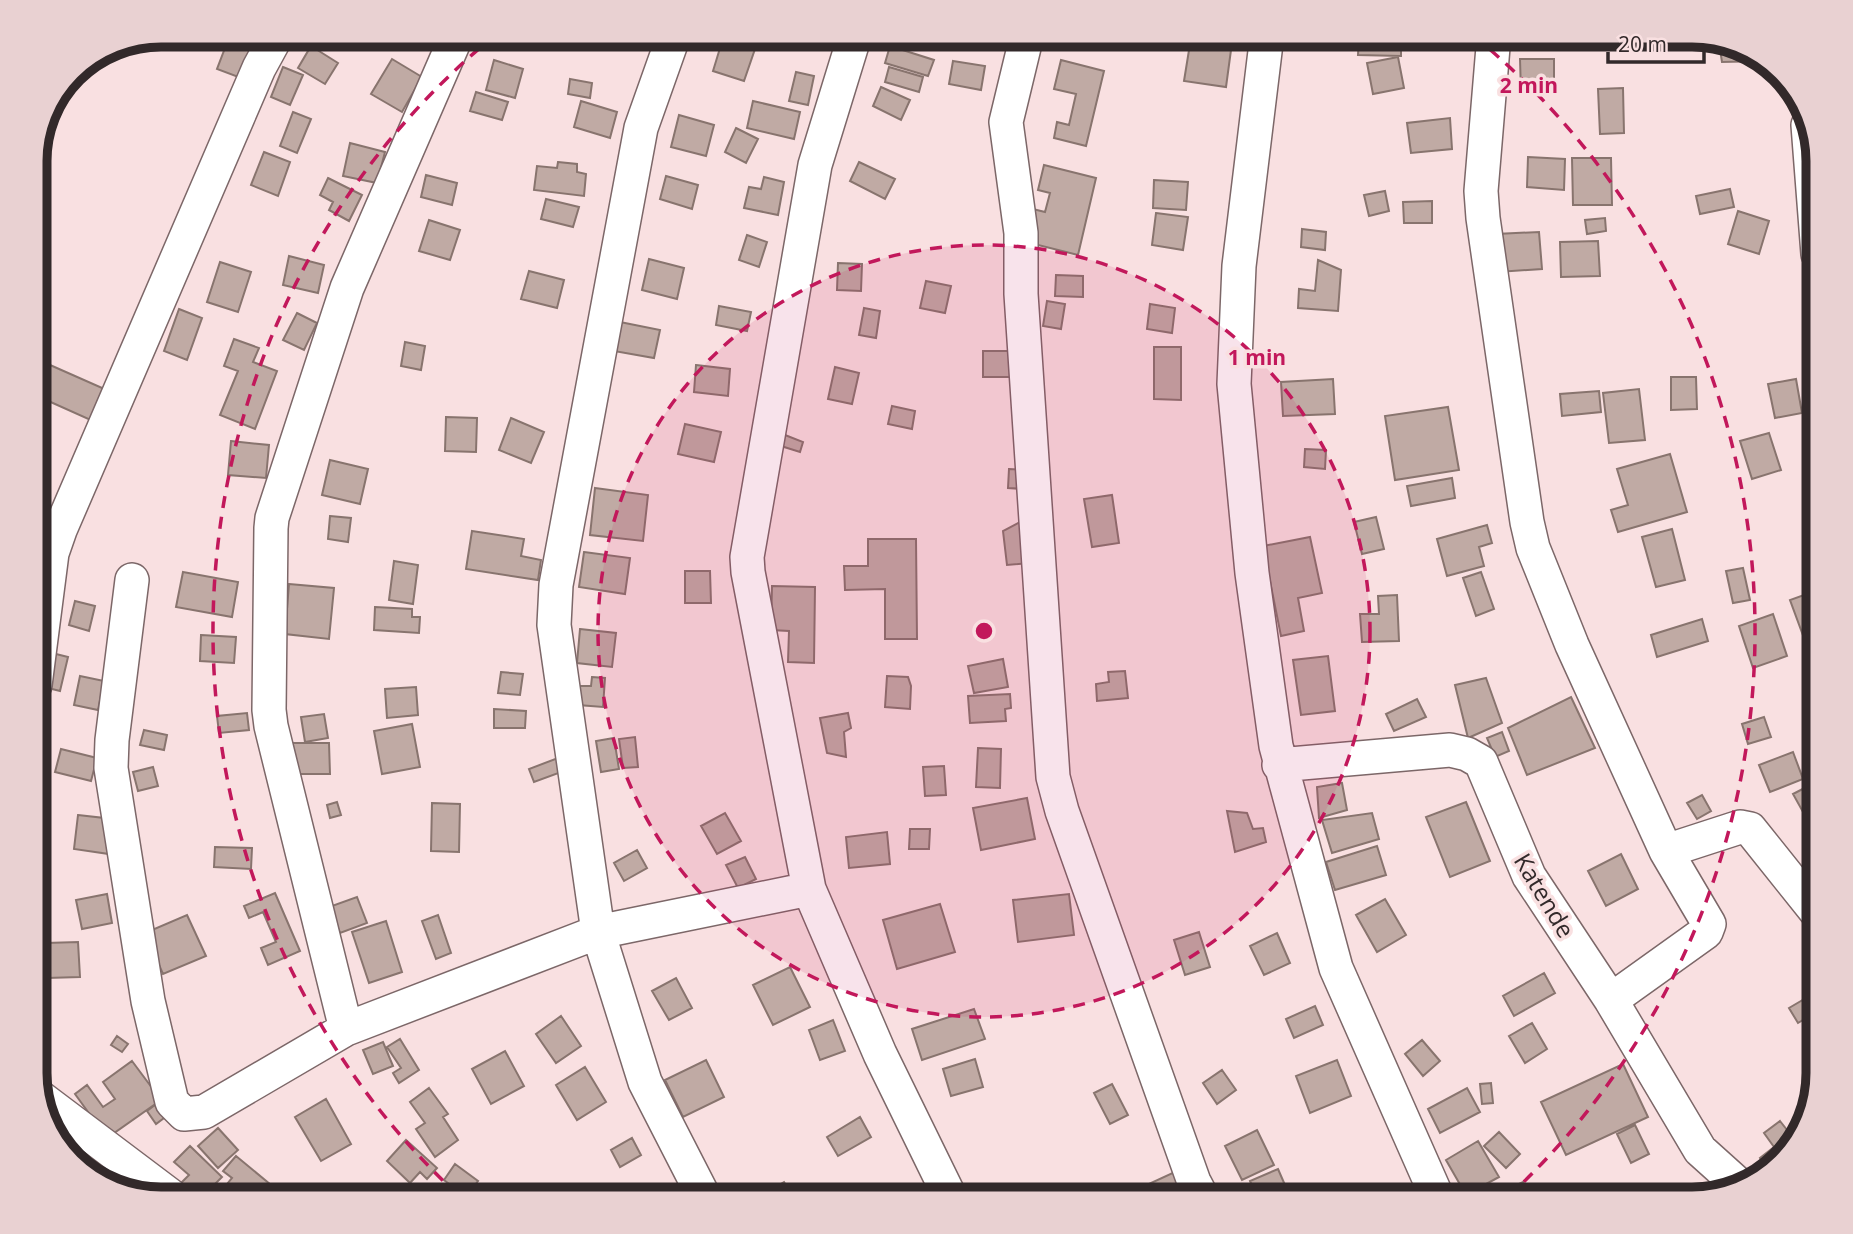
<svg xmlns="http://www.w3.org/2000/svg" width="1853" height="1234" font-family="'Open Sans',sans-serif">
<rect width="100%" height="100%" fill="#f9e0e1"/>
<!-- building -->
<path fill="#c0aaa4" stroke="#88746e" stroke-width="2" d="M230 35H251L257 37 241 78 217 69Z
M724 35 756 46 744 81 713 71Z
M905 35H934L931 48 903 41Z
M1359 35H1401V56L1358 55Z
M1719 43 1762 56 1766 61 1722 62Z
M1190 44 1231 50 1226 87 1184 81Z
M311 46 338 63 325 84 298 68Z
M890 46 934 60 928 76 885 63Z
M1398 57 1404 88 1373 94 1367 63Z
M392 59 422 77 402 112 371 94Z
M1520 59H1554V93H1521Z
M494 60 523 69 515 98 486 90Z
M1061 60 1104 71 1086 146 1054 138 1057 122 1069 125 1076 94 1054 89Z
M953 61 985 66 981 90 949 84Z
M283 67 303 75 290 105 271 97Z
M889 67 923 77 919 92 885 82Z
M796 72 814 76 808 105 789 101Z
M570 79 592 83 590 98 568 94Z
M881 87 910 100 901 120 873 106Z
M1623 88 1624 133 1600 134 1598 89Z
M476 92 508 102 502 120 470 111Z
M581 101 617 112 610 138 574 127Z
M753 101 800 112 794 139 747 128Z
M293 112 311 119 297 153 280 146Z
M679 115 714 125 706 156 671 147Z
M1450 118 1452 149 1411 153 1407 123Z
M736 128 758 139 746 163 725 152Z
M350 143 385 152 377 183 343 176Z
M264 152 290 162 278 196 251 185Z
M1528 157 1565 159 1564 190 1527 187Z
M1572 158H1611L1612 205H1573Z
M558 162 577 164V172L586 174 584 196 534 190 537 166 557 168Z
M859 162 895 179 885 199 850 181Z
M1044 165 1096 178 1078 255 1034 244 1033 209 1045 212 1050 193 1038 190Z
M426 175 457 183 452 205 421 197Z
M666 176 698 185 692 209 660 199Z
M764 177 784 182 778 215 744 208 749 187 761 189Z
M328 178 362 195 349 221 329 210 333 202 320 195Z
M1154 180 1188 182 1186 210 1153 208Z
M1730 189 1734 207 1700 214 1696 196Z
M1385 191 1389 211 1369 216 1364 195Z
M546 199 579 207 573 227 541 219Z
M1432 201V223H1404L1403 202Z
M1738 211 1769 221 1759 254 1728 244Z
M1156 213 1188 217 1183 250 1152 245Z
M1605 218 1606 231 1587 234 1585 220Z
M429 220 460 230 450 260 419 251Z
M1302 229 1326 232 1325 250 1301 247Z
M1539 232 1542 269 1498 272 1496 234Z
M747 235 767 242 759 267 739 260Z
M1598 241 1600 276 1561 277 1560 242Z
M289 256 324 265 318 293 283 285Z
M649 259 684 268 677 299 642 290Z
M1318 260 1341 270 1338 311 1298 308 1299 289 1315 291Z
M220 262 251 272 238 312 207 302Z
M838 263 862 264 861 291 837 290Z
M529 271 564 280 557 308 521 299Z
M1056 275 1083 276V297L1055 296Z
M926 281 951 286 945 313 920 308Z
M1047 301 1065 304 1061 329 1043 326Z
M1150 304 1175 308 1172 333 1147 329Z
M719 306 751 312 747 331 716 325Z
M864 308 880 311 876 338 859 335Z
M179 309 202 318 187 360 164 351Z
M297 313 317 323 304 350 283 340Z
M620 322 660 330 654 358 614 351Z
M234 339 259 348 253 362 277 371 255 429 220 415 238 371 224 366Z
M405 342 425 346 421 370 401 366Z
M1154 347H1181V400L1154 399Z
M983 351H1017V377H983Z
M41 361 109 391 95 422 35 395V374Z
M696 365 730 369 728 396 694 392Z
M835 367 859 373 852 404 828 399Z
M1671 377H1696L1697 409 1671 410Z
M1333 379 1335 414 1283 416 1281 382Z
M1796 379 1802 413 1775 418 1768 384Z
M1639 389 1645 440 1609 443 1603 393Z
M1599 391 1601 412 1562 416 1560 394Z
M892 406 915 411 912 429 888 424Z
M1448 407 1459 470 1395 480 1385 416Z
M446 417 477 418 476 452 445 451Z
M511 418 544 432 531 463 499 450Z
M685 424 721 432 714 462 678 454Z
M1769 433 1781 470 1752 479 1740 441Z
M785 435 803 442 800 452 781 446Z
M231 441 269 445 266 478 228 475Z
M1305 449 1326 450 1325 469 1304 467Z
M1670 454 1687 512 1618 532 1611 510 1628 505 1617 469Z
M330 460 368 469 360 504 322 495Z
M1009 469 1040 471V490L1008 488Z
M1452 478 1455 498 1411 506 1407 486Z
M595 488 648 495 643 541 590 535Z
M1112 495 1119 543 1092 547 1084 499Z
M330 516 351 518 348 542 328 539Z
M1376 517 1384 549 1362 554 1354 522Z
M1020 522 1041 562 1007 565 1003 531Z
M1487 525 1492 543 1479 547 1484 566 1447 576 1437 539Z
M1672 529 1685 580 1656 587 1642 537Z
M472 531 524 539 521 556 541 560 538 580 466 569Z
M1310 537 1322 593 1298 598 1304 631 1281 636 1263 546Z
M868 539H916L917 639H885V589L845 590 844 566H868Z
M584 552 630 558 625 594 579 587Z
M394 561 418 565 413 604 389 600Z
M1743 568 1750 600 1733 603 1726 571Z
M685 571H710L711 603H685Z
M183 572 238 582 232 617 176 607Z
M1481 572 1494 609 1476 616 1463 578Z
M289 584 334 588 329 639 285 634Z
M772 586 815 587 814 663 788 662 789 631 771 630Z
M1818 590V645L1808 649 1790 600Z
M1397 595 1399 641 1362 642 1360 614H1379L1378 596Z
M75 601 95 606 89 631 69 625Z
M375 607 412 609V617H420L419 633 374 630Z
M1773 614 1787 656 1753 668 1739 626Z
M1702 619 1708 641 1657 657 1651 635Z
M580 629 616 633 612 667 577 663Z
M201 635 236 637 234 663 200 661Z
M48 652 68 657 60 691 40 686Z
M1328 656 1335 711 1301 715 1293 660Z
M1003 659 1008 687 974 693 968 666Z
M1125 671 1128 698 1097 701 1096 684 1109 682 1108 672Z
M501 672 523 674 520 695 498 693Z
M80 676 104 681 98 710 74 705Z
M887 676 908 677 911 686 910 709 885 707Z
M592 677 605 678 603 707 578 705 579 686H591Z
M1486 678 1502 723 1468 738 1455 685Z
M416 687 418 715 387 718 385 689Z
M1010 694 1011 708 1005 709 1006 721 970 723 968 696Z
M1571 697 1595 748 1527 775 1508 728Z
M1417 699 1426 717 1394 731 1386 714Z
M494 709 526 711 525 728H494Z
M247 713 249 730 219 733 217 716Z
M848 713 851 728 844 732 846 757 827 753 820 718Z
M324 714 328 738 305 742 301 717Z
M1764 717 1771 737 1748 744 1742 724Z
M412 724 420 767 382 774 374 731Z
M144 730 167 735 164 750 140 745Z
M1502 732 1509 751 1495 757 1487 738Z
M635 737 638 767 623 768 619 739Z
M614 738 619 769 601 772 596 741Z
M291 743H329L330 774H291Z
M978 748 1001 749 1000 788 976 787Z
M61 749 97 758 91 781 55 772Z
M1793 752 1803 779 1770 792 1759 765Z
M558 758 564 771 534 782 529 769Z
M944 766 946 795 925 796 923 767Z
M153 767 158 786 138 791 133 772Z
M1818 781V839L1793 794Z
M1342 783 1347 810 1319 818 1317 787Z
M1702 795 1711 811 1697 819 1687 803Z
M1027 798 1035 839 981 850 973 808Z
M337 802 341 815 330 818 327 805Z
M1466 802 1490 861 1450 877 1426 817Z
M432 803 460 804 459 852 431 851Z
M1227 811 1247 813 1253 829 1263 828 1266 842 1235 852Z
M725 813 741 841 717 854 701 826Z
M1372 813 1379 839 1332 853 1322 820Z
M78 815 113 819 109 854 74 849Z
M910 829H930L929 849H909Z
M887 832 890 864 849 868 846 837Z
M1377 846 1386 875 1335 890 1326 862Z
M215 847 252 848 251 869 214 867Z
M637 850 647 868 624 881 614 863Z
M1621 854 1638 889 1606 906 1588 871Z
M745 857 756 879 738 888 726 865Z
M1818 864V890L1799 872Z
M275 893 300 951 268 965 261 948 276 942 263 912 249 918 244 906Z
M107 894 112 923 82 929 76 900Z
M1069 894 1074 935 1018 942 1013 900Z
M357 897 367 923 340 933 329 907Z
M1385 899 1406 935 1377 952 1356 915Z
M940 904 955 952 897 969 883 920Z
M187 915 206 956 163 974 145 933Z
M438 915 451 953 436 959 422 921Z
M386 921 402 972 369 983 352 932Z
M1199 932 1210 967 1185 975 1174 940Z
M1277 933 1290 963 1264 975 1250 946Z
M78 942 80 977 47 978 46 943Z
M790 967 810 1007 773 1025 753 985Z
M1544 973 1555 993 1514 1016 1503 996Z
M676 978 692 1008 669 1020 652 991Z
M1818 991V1011L1798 1023 1789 1008Z
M1315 1006 1323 1025 1294 1038 1286 1019Z
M974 1009 985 1039 922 1060 912 1029Z
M561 1016 581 1046 556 1063 536 1034Z
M833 1020 845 1051 820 1060 809 1030Z
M1532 1023 1547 1049 1525 1063 1509 1036Z
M117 1036 128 1044 122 1052 111 1045Z
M400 1039 419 1070 399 1083 393 1073 401 1068 387 1047Z
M1422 1040 1440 1061 1423 1076 1405 1054Z
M383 1042 393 1066 373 1074 363 1050Z
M505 1051 524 1086 491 1104 472 1069Z
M975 1059 983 1087 951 1096 943 1069Z
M706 1060 724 1097 683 1117 665 1080Z
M1337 1060 1351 1096 1310 1113 1296 1076Z
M132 1061 161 1100 107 1138 75 1094 87 1085 103 1107 115 1099 103 1082Z
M1623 1064 1648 1117 1566 1155 1541 1102Z
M585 1067 606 1102 577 1120 556 1085Z
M1222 1070 1236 1090 1217 1104 1203 1083Z
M1491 1083 1493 1103 1482 1104 1480 1084Z
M1112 1084 1128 1115 1110 1124 1094 1093Z
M429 1088 448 1114 443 1117 458 1140 435 1157 416 1129 425 1123 410 1102Z
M1467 1088 1480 1112 1440 1133 1428 1109Z
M326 1099 351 1144 321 1161 295 1117Z
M159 1102 168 1115 156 1124 147 1111Z
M860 1117 871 1137 838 1156 827 1137Z
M1780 1121 1795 1140 1798 1137 1797 1143 1768 1170 1760 1158 1774 1147 1764 1133Z
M1635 1125 1649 1154 1631 1163 1617 1134Z
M218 1128 238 1150 218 1168 198 1146Z
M1257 1130 1274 1165 1242 1180 1225 1146Z
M1499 1132 1520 1154 1506 1168 1484 1146Z
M632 1138 641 1155 620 1167 611 1150Z
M406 1140 437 1168 427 1179 420 1172 410 1183 387 1161Z
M1478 1141 1499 1177 1466 1195 1446 1160Z
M190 1146 222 1177 200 1199H196L180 1184 189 1175 174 1162Z
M236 1156 276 1189 267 1199 257 1193 252 1199H245L227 1184 232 1178 223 1171Z
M455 1164 478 1181 466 1197 444 1180Z
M1278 1169 1285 1185 1257 1197 1250 1181Z
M1179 1170 1192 1199H1143L1138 1189Z
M784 1182 794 1199H757V1198Z
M1523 1182 1531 1199H1486Z"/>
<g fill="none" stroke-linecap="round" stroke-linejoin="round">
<defs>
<path id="minor" d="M674 35 641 128 556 585 554 625 598 932 645 1082 705 1199
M855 35 815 165 747 557 748 572 809 889 880 1054 951 1199
M1027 35 1006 122 1021 233V294L1053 777 1062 811 1194 1182 1203 1199
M1267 35 1239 266 1234 384 1252 573 1276 746 1336 968 1438 1199
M1494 35 1481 191 1483 218 1527 522 1533 548 1572 645 1666 851 1709 924 1706 932 1611 1000
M1808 125 1818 254
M132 580 112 740 111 768 148 1001 172 1102 184 1114 204 1112 346 1029 598 932 809 889
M35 685 52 553 60 530 259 68 277 35
M1279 765 1450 750 1467 754 1481 762 1529 876 1611 1000 1700 1150 1740 1186
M1666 851 1740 827 1750 829 1818 914
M346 1029 271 726 269 710 271 528 272 518 347 288 457 35
M41 1098 175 1199"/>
</defs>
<!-- minor casing -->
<use href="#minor" stroke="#7c6768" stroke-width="36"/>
<!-- minor -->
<use href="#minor" stroke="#fff" stroke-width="33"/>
</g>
<!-- distance rings -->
<circle cx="984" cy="631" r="386" fill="#c2185b" fill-opacity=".12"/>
<g fill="none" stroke="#c2185b" stroke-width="3.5" stroke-dasharray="12 9">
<circle cx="984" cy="631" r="386"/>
<path d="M458 1195A771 771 0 0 1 494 36M1474 36A771 771 0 0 1 1510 1195"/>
</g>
<g text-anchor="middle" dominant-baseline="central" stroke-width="7" stroke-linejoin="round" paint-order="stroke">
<!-- street labels -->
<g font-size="24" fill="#32292a" stroke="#f9e0e1">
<text transform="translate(1545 895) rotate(59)">Katende</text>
</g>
</g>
<!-- crop -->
<path d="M0 0H1853V1234H0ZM161 47H1692A114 114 0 0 1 1806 161V1073A114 114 0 0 1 1692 1187H161A114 114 0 0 1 47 1073V161A114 114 0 0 1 161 47Z" fill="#e9d1d2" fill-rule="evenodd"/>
<path fill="none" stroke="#32292a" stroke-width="9" d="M161 47H1692A114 114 0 0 1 1806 161V1073A114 114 0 0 1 1692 1187H161A114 114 0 0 1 47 1073V161A114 114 0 0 1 161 47Z"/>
<circle cx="984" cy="631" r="10" fill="#c2185b" stroke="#f9e0e1" stroke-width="3.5"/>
<g font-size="21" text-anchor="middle" font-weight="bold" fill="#c2185b" stroke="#f9e0e1" stroke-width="7" stroke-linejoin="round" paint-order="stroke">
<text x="1529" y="93">2 min</text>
<text x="1257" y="365">1 min</text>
</g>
<!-- scale -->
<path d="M1608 52v10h96v-10" fill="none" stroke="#32292a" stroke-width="3.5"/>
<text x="1618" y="52" font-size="21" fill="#32292a" stroke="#f9e0e1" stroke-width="5" paint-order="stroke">20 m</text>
</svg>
